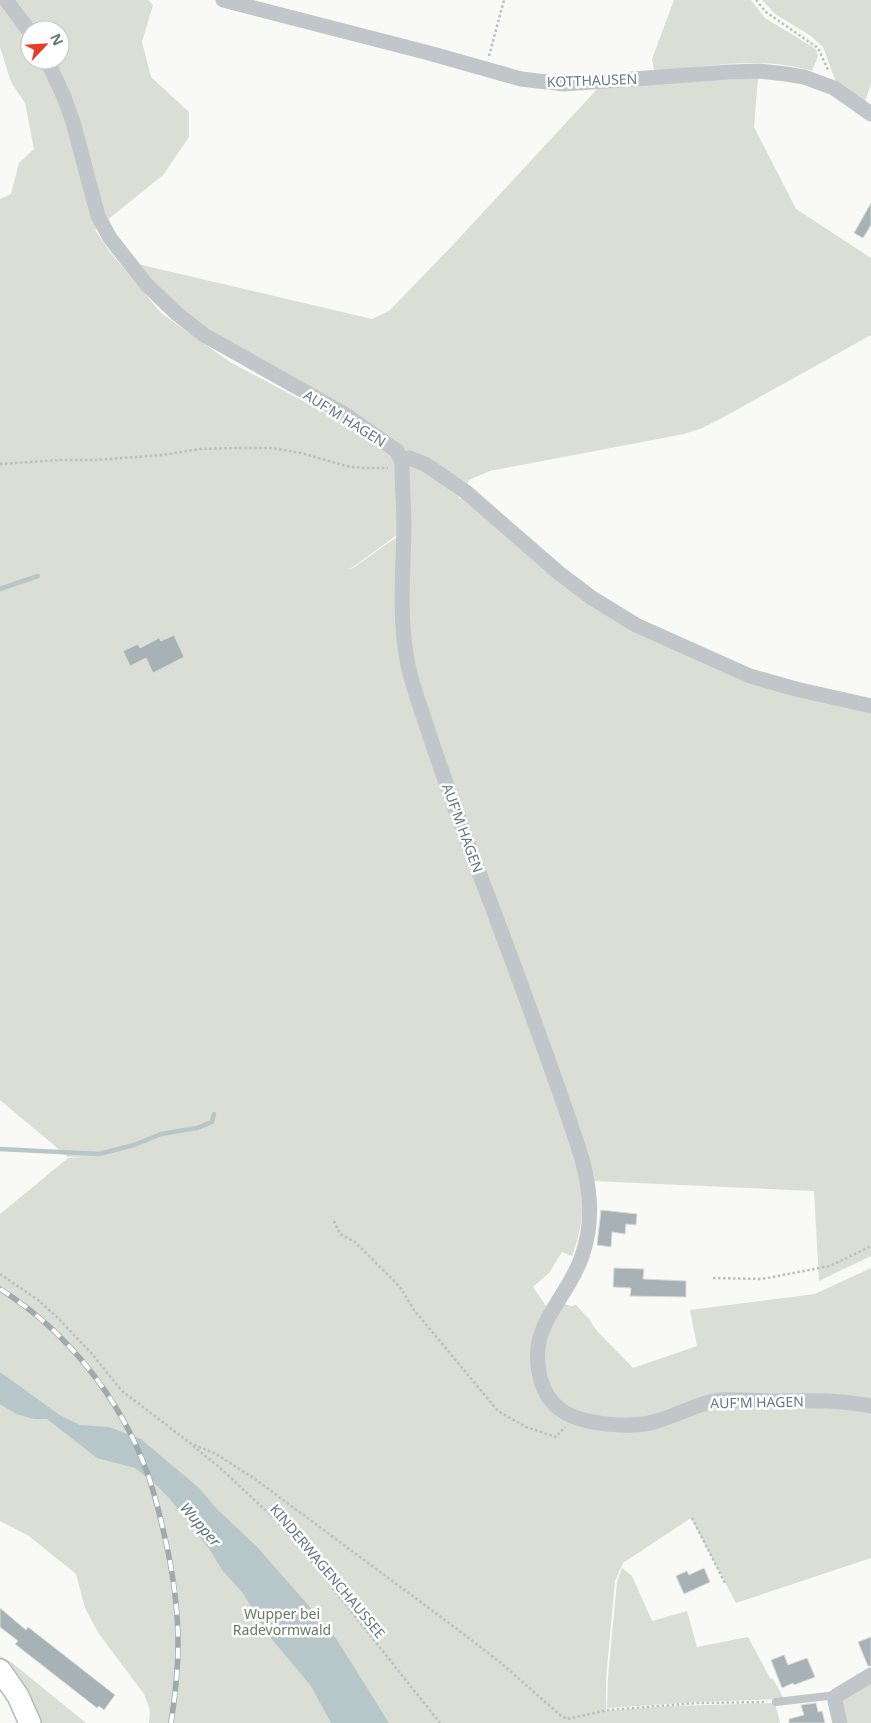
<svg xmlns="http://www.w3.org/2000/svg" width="871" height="1723" font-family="'Noto Sans',sans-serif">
<rect width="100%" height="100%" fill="#f9f9f6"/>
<!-- green -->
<path fill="#daded5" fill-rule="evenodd" d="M0 0H148L153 5 142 42 151 77 189 112V137L163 175 95 230 110 252 161 313 230 362 346 424 453 488 460 499 463 493 546 565 693 654 871 706V1256L819 1281 814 1191 594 1181 455 794 418 683 409 638 408 527 353 567 346 570 353 568 398 536V636L579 1170C584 1204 584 1224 572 1256L562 1252 549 1273 533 1287 546 1306 558 1302 571 1306 576 1305 589 1319 597 1331 633 1368 697 1346 690 1310 815 1294 871 1268V1403L708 1406 871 1409V1558L736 1603 691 1518 623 1563 615 1581 606 1678V1711L673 1706 775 1703 780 1723H149L150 1710 144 1694 99 1634 85 1608 76 1574 29 1536 0 1521V1214L68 1158 84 1157H68L0 1100V199L11 194 19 163 34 149 25 103 11 82 0 47ZM30 30H60V60H30Z
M674 0H751L765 18 816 49 818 56 812 71C764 56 712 66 662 71L654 70 652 59Z
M762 0H871V83L865 102 836 82 823 47 811 36 775 14Z
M758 78 754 127 796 209 871 258V335L722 418 702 428 684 434 490 471 469 480 465 488 204 334 129 262 372 319 389 311 451 247 599 87Z
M622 1568 632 1576 652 1621 687 1611 697 1647 748 1637 770 1678 773 1679 784 1699 697 1702 607 1708 608 1677 617 1582Z
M0 1656 11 1662 86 1723H30L0 1670Z
M871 1681V1723H844L842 1699Z"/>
<!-- water -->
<path fill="#b7c7c9" d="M0 1372 61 1416 80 1425 109 1427 141 1439 199 1488 217 1509 258 1548 315 1613 337 1640 389 1723H331L311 1686 270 1637 242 1592 222 1570 210 1550 169 1498 153 1482 135 1468 97 1458 47 1419H34L16 1414 0 1404Z"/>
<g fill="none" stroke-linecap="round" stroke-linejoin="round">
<!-- stream -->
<path stroke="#b7c7c9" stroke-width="4.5" d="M0 589 38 576
M0 1149 99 1154 134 1145 161 1134 197 1128 212 1122 214 1114"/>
</g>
<!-- building -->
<path fill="#a6b2b6" stroke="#dbdad9" d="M871 203V225L863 238 854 233Z
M174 635 184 657 153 673 146 658 130 666 123 651 138 644 140 648 159 638 161 641Z
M601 1210 637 1214 636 1225 626 1224 625 1234 612 1232 611 1247 597 1245Z
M614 1268 644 1269 643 1279 686 1281V1297L630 1296 631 1288 613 1287Z
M704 1568 710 1582 684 1594 676 1576 687 1571 689 1575Z
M0 1608 26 1630 28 1627 115 1695 104 1710 99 1706 97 1708 15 1644 18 1641 0 1627Z
M871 1637V1666H868L858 1642Z
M784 1655 788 1665 807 1658 815 1677 794 1685 793 1683 782 1688 771 1660Z
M816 1703 818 1712 822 1711 825 1723H789V1719L804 1715 801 1705Z"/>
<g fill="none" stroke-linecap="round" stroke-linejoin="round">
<defs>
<path id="secondary" d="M0 1670 18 1696 30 1723"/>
</defs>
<!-- secondary casing -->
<use href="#secondary" stroke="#b2babe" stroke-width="24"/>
<!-- path -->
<path stroke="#babfc1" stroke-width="2.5" stroke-dasharray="2.5 2.5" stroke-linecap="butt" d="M756 0 766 12 818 48 828 70
M489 56 504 0
M0 464 60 460H96L162 455 200 449 236 448H271L301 453 346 466 363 468H388
M334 1221 340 1234 355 1242 400 1287 414 1310 498 1411 526 1427 556 1437 565 1427
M0 1274 38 1300 57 1317 92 1354 122 1391 190 1443 216 1454 255 1479 457 1629 501 1663 560 1715 567 1719 608 1710 697 1703 767 1702
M713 1278 762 1279 830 1266 871 1246
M193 1446 218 1466 278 1522 307 1556 440 1723
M692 1518 726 1585"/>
<!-- lane -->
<path stroke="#c0c6c9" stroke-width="8" d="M776 1702 837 1695"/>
<!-- street -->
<path stroke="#c0c6c9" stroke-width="15" d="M6 0 30 32
M223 0 429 53 521 79 564 84 730 72 759 71 786 74 804 77 834 88 871 114
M47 60 64 97 73 122 98 216 110 238 146 284 176 313 204 335 343 413 397 451 402 463C402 485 404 507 404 529 403 572 399 617 407 660 411 682 419 703 426 724 440 768 456 811 472 854 509 951 545 1048 578 1146 590 1183 595 1219 582 1256 567 1301 527 1324 540 1377 543 1390 550 1402 561 1410 582 1425 632 1429 657 1421 679 1415 697 1403 720 1400 737 1399 755 1401 772 1401 806 1401 838 1399 871 1406
M401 459 409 458 425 464 466 492 559 573 592 598 636 625 750 676 796 689 871 706
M840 1723 835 1701 836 1696 871 1675"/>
<!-- secondary -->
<use href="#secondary" stroke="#fff" stroke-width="21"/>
<defs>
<path id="rail" d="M0 1289C67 1331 120 1398 147 1472 155 1494 160 1516 165 1538 173 1573 178 1608 178 1644 178 1670 175 1697 171 1723"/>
</defs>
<!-- rail casing -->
<use href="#rail" stroke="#9fa9ae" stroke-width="5.5"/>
<!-- rail -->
<use href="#rail" stroke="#fff" stroke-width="4" stroke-dasharray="11" stroke-linecap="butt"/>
</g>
<g text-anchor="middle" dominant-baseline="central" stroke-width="5" stroke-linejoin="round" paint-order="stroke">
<!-- street labels -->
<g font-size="14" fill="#637982" stroke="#fff">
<text transform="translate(592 80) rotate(-2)">KOTTHAUSEN</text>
<text transform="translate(345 418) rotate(32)">AUF'M HAGEN</text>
<text transform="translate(463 828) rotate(70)">AUF'M HAGEN</text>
<text transform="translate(757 1402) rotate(-1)">AUF'M HAGEN</text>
<text transform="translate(328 1571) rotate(50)">KINDERWAGENCHAUSSEE</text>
</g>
<!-- park labels -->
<g font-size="14" fill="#697a62" stroke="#fff">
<text x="282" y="1613">Wupper bei<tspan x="282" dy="16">Radevormwald</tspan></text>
</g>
<!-- water labels -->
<g font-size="15" font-style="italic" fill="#5e787c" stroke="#fff">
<text transform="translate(201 1524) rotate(49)">Wupper</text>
</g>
</g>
<!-- north arrow -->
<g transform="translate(45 45) rotate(65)"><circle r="24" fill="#ffffff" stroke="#c1c9cd"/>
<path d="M0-4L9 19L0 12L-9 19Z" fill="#e83b27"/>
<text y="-8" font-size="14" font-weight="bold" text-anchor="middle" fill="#637982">N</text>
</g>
</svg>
